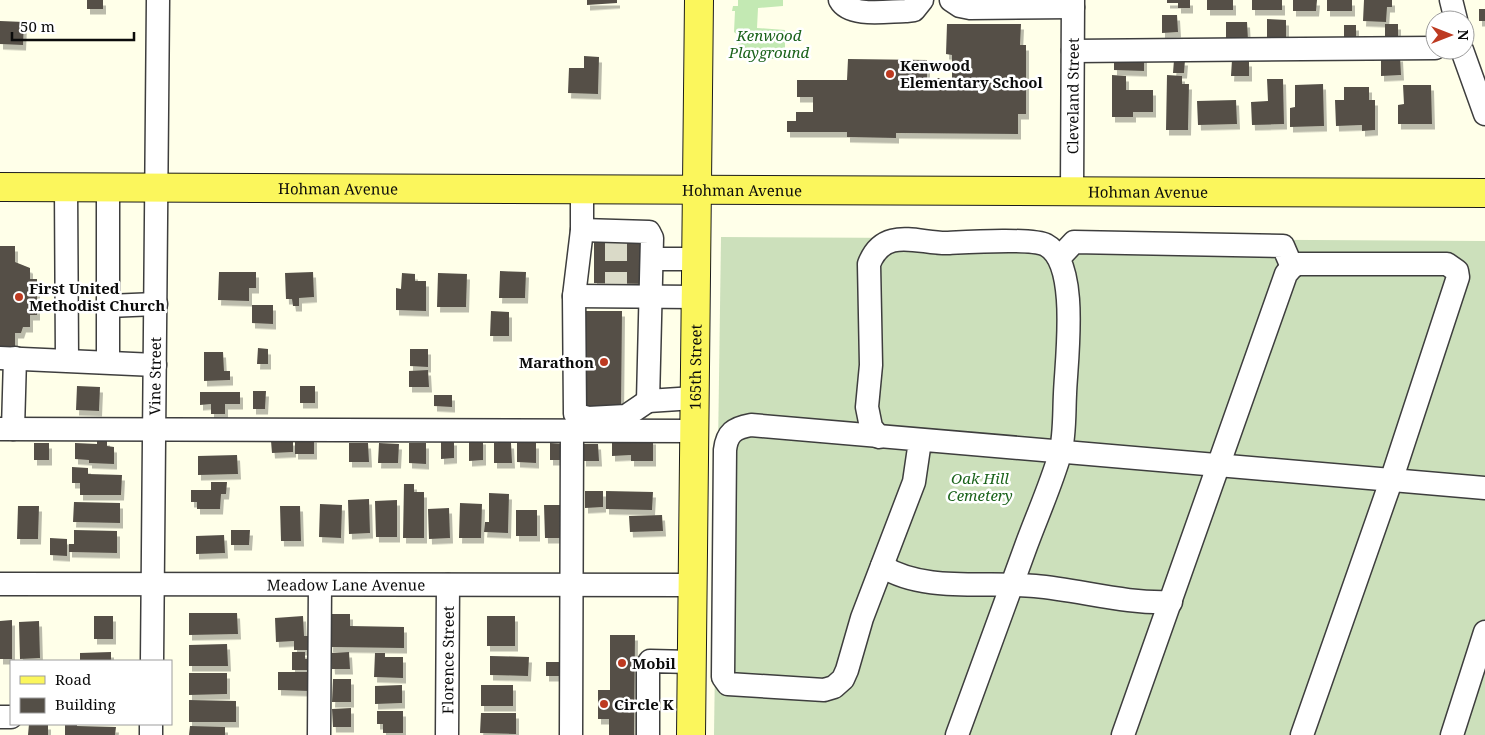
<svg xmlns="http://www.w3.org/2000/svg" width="1485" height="735" font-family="'Noto Serif',serif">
<defs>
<filter id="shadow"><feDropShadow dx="3" dy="5.5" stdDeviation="0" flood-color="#0004"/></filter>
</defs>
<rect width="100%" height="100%" fill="#ffffe9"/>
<!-- green -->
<path fill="#c3e9b3" d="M738 0H783V6L758 8 757 28 785 30V59H739L738 35 734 32 735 11H732L733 6H738Z"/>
<!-- cemetery -->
<path fill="#cce0bb" d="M721 237 1485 241V735H714Z"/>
<!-- building -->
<path fill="#544f47" filter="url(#shadow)" d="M87 0H103V9H87Z
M587 0H617V3L587 5Z
M1167 0H1190V8H1178V3H1167Z
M1207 0H1233V10H1207Z
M1252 0H1282V10H1252Z
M1293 0H1317L1316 11H1293Z
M1327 0H1352V11H1327Z
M1364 0H1392V7H1387L1386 22 1363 21Z
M1479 9H1485V21H1479Z
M1162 15H1177L1178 32 1162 33Z
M1267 19 1286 20V38H1267Z
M0 21 24 22 23 45 0 44Z
M1226 22H1247L1248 40H1226Z
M947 24H1021L1020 45H1026V114H1018V134L896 133V138L847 137V132H787V121H796V112H813V97H797V80H847L848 59 927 60V78H952V55L946 54Z
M1385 24H1398V39L1385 38Z
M1344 25H1356V41H1344Z
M1114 54H1144V71L1114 70Z
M584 56 599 57 598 94 568 93 569 68H584Z
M1400 56 1401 75 1381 76V57Z
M1174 60H1185L1184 73H1173Z
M1232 60 1249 61V76H1231Z
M1112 75 1126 76V90H1153V112H1133V117H1112Z
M1167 75 1182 76V84H1189L1188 130H1166Z
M1267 79H1283L1284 124 1252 125 1251 102 1268 101Z
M1323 84 1324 126 1290 127V108L1295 107V85Z
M1403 85H1431L1432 124H1398V105L1404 104Z
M1344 87H1369V100H1375V130L1362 131V125L1336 126 1335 100H1344Z
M1236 100 1237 124 1198 125 1197 101Z
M594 239H647V284L594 283Z
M0 246H15V262L30 268V279H37V315H30V327H23L21 333H15V347H0Z
M500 271 526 272 525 298H499Z
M219 272H256V288H249V301L218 300Z
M313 272 314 297 299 298V306H293L292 299H286L285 273Z
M402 273 415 274V281H426V311L396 310V288L401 289Z
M438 273 467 274 466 307H437Z
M252 305H273V324L252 323Z
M491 311 509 312V336H490Z
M586 311H622L621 413H585Z
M258 348 268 349V364H257Z
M410 349H428V367L410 366Z
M204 352H223L224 371H230V380L204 381Z
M428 370 429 387H409V371Z
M77 386 100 387 99 411 76 410Z
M300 386H315V403H300Z
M253 391H266L265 409H253Z
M200 392H240V404H225V414H211V404L200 405Z
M434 395H452V407L434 406Z
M295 437H314V454H295Z
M469 439H483V460L469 461Z
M612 439H653V461H631V455L612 456Z
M97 440H107V446L114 447V464L89 463V460L75 459V443L97 444Z
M293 440V452L272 453 271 441Z
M441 440H454V458L441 459Z
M34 443H49V460H34Z
M349 443H368L369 462H349Z
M379 443 399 444 398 463H378Z
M409 443H426V464L409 463Z
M494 443H511L512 463H494Z
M517 443H536V463L517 462Z
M550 443 567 444V460H550Z
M583 444H598L599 461H583Z
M237 455 238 474 198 475V456Z
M72 467 88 468V474L122 475 121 495H80V483H72Z
M211 482H227L226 494H221L220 509H197V502H191V490H211Z
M404 484H414V492H424V538H403Z
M585 491H603V507L585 508Z
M606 491 653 492 652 510 606 509Z
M489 493 509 494 508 533 484 532 485 522H489Z
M369 499 370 533 349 534 348 500Z
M397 500V537H376L375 501Z
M74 502 120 503V523L73 522Z
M460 503 482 504 481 538H459Z
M320 504 342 505 341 538 319 537Z
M544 505H565L566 538H545Z
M18 506H39L38 539H17Z
M280 506H300L301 541H281Z
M449 508 450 538 429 539 428 509Z
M516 510H537V536H516Z
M662 515 663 531 630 532 629 516Z
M74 530 117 531V553L69 552V544H74Z
M231 530H250L249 545H231Z
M224 535 225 553 196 554V536Z
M50 538 67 539V556L50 555Z
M189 613H237L238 634 189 635Z
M331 614H350V626L404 627V648L330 647Z
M94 616H113V639H94Z
M303 616 304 636H311L312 650H294V641L276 642 275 618Z
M487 616H515V646H487Z
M12 620V659H0V621Z
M39 621 40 658 20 659 19 622Z
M610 635H635L634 735H609V719H598V690H610Z
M227 644 228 666H189V645Z
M111 652V661H80V653Z
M292 652H305V659H311V670H292Z
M349 652 350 669H332L331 653Z
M375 653H385V657H403V678L374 677Z
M490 656 529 657 528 676 490 675Z
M546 662H562V676H546Z
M278 672H310V691L278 690Z
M189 673H227V694L189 695Z
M333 679H351V702H332Z
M402 685V703L375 704V686Z
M481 685H513V706H481Z
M189 700 236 701V722H189Z
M351 708V727H333L332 709Z
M377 711H403V733H383V724H377Z
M481 713H516V734L480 733Z
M29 724H48V735H28Z
M65 724H77V726L116 727 115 735H65Z
M190 726 225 727V735H189Z"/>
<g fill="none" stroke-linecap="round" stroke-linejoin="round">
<!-- minor-tunnel -->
<path stroke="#dadac8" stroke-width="22" stroke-dasharray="22 11" stroke-linecap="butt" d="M616 239V284"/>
<defs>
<g id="minor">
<path d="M840 0C850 18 888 11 906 11L914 10 922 0"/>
<path d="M951 0 960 6 970 8 1073 7"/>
<path d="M1451 0 1456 20"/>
<path d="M1462 50 1485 114"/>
<path d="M1073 51 1435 48"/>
<path d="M66 187 67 360"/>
<path d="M108 187V306L156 304"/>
<path d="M582 188V230L574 296 575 414 588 418 626 416 648 401"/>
<path id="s1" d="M1072 191 1073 0"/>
<path d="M582 230 649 232 652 238 648 401 694 398"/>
<path d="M1059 258 1074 242 1283 246 1292 267"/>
<path d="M652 259H696"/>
<path d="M574 296 695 297"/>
<path d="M108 306V362"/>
<path d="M0 358 155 365"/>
<path d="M0 429 694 431"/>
<path d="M13 429 15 358"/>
<path d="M879 437 871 427 867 407 871 365 869 264C884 225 919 244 948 243 967 242 1032 238 1046 245 1080 263 1066 361 1065 394 1064 413 1065 436 1060 454 1051 485 1037 516 1026 546 1003 609 980 672 957 735"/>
<path d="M920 441 914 482 862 618 847 670 843 679 834 687 824 690 728 684 723 677 725 450C727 433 734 428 751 425L1485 488"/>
<path d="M882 566C924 593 986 581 1035 586 1081 590 1124 604 1171 602"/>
<path id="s2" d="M0 584 692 585"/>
<path id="s3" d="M152 661 158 0"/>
<path d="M0 717H11"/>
<path d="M151 735V724"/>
<path d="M319 735 320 585"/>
<path id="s4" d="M447 735 448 585"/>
<path d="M571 735 572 430"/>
<path d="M648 735V664L650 661 691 662"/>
<path d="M1123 735 1286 274 1292 267 1298 264H1447L1457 271 1458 277 1391 481 1302 735"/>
<path d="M1452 735 1485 632"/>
</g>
<g id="major">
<path id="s5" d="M0 187 1485 193"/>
<path id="s6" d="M691 735 699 0"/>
</g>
</defs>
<!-- minor casing -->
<use href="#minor" stroke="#3e3e3e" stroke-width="25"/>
<!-- major casing -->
<use href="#major" stroke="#1c1c1c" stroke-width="30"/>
<!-- minor -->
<use href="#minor" stroke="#fff" stroke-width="22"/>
<!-- major -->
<use href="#major" stroke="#fbf65c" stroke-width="28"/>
</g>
<!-- markers -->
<g fill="#bd3a21" stroke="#fff" stroke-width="2">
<circle cx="890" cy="74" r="5"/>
<circle cx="19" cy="297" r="5"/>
<circle cx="604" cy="362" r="5"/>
<circle cx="622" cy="663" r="5"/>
<circle cx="604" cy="704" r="5"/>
</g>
<g text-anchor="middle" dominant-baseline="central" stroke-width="5" stroke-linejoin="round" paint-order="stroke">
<!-- park labels -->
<g font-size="15" font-style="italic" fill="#1b631b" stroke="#fff">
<text x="769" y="35">Kenwood<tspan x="769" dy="17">Playground</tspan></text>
<text x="980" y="478">Oak Hill<tspan x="980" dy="17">Cemetery</tspan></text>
</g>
<!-- poi labels -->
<g font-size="15" font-weight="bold" fill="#0b0b0b" stroke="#fff" text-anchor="start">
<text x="900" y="65">Kenwood<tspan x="900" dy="17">Elementary School</tspan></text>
<text x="29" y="288">First United<tspan x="29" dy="17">Methodist Church</tspan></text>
<text x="594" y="362" text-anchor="end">Marathon</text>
<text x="632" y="663">Mobil</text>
<text x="614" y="704">Circle K</text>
</g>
<!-- street labels -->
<g font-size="15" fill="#0b0b0b" stroke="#fff">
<text stroke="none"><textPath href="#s1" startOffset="95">Cleveland Street</textPath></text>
<text stroke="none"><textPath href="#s5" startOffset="338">Hohman Avenue</textPath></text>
<text stroke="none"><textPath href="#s5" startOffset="742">Hohman Avenue</textPath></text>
<text stroke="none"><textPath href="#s5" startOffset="1148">Hohman Avenue</textPath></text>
<text stroke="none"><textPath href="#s6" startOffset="368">165th Street</textPath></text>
<text stroke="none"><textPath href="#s3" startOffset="285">Vine Street</textPath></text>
<text stroke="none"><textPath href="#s2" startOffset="346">Meadow Lane Avenue</textPath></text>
<text stroke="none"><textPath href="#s4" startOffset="75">Florence Street</textPath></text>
</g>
</g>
<!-- legend -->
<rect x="10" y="660" width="162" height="65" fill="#ffffff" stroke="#9d9d9d"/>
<rect x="20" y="676" width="25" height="8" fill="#fbf65c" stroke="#9d9d9d"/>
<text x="55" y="685" font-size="15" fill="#0b0b0b">Road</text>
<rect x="20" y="698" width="25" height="15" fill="#544f47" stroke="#9d9d9d"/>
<text x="55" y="710" font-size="15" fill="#0b0b0b">Building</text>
<!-- north arrow -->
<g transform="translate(1450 35) rotate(90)"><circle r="24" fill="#ffffff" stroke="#9d9d9d"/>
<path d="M0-4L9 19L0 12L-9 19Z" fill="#bd3a21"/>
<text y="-8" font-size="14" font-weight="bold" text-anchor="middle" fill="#0b0b0b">N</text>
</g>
<!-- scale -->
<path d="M12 32v8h122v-8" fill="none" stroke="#0b0b0b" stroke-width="2.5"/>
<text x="20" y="32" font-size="15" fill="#0b0b0b" stroke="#ffffff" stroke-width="4" paint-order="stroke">50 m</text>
</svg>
